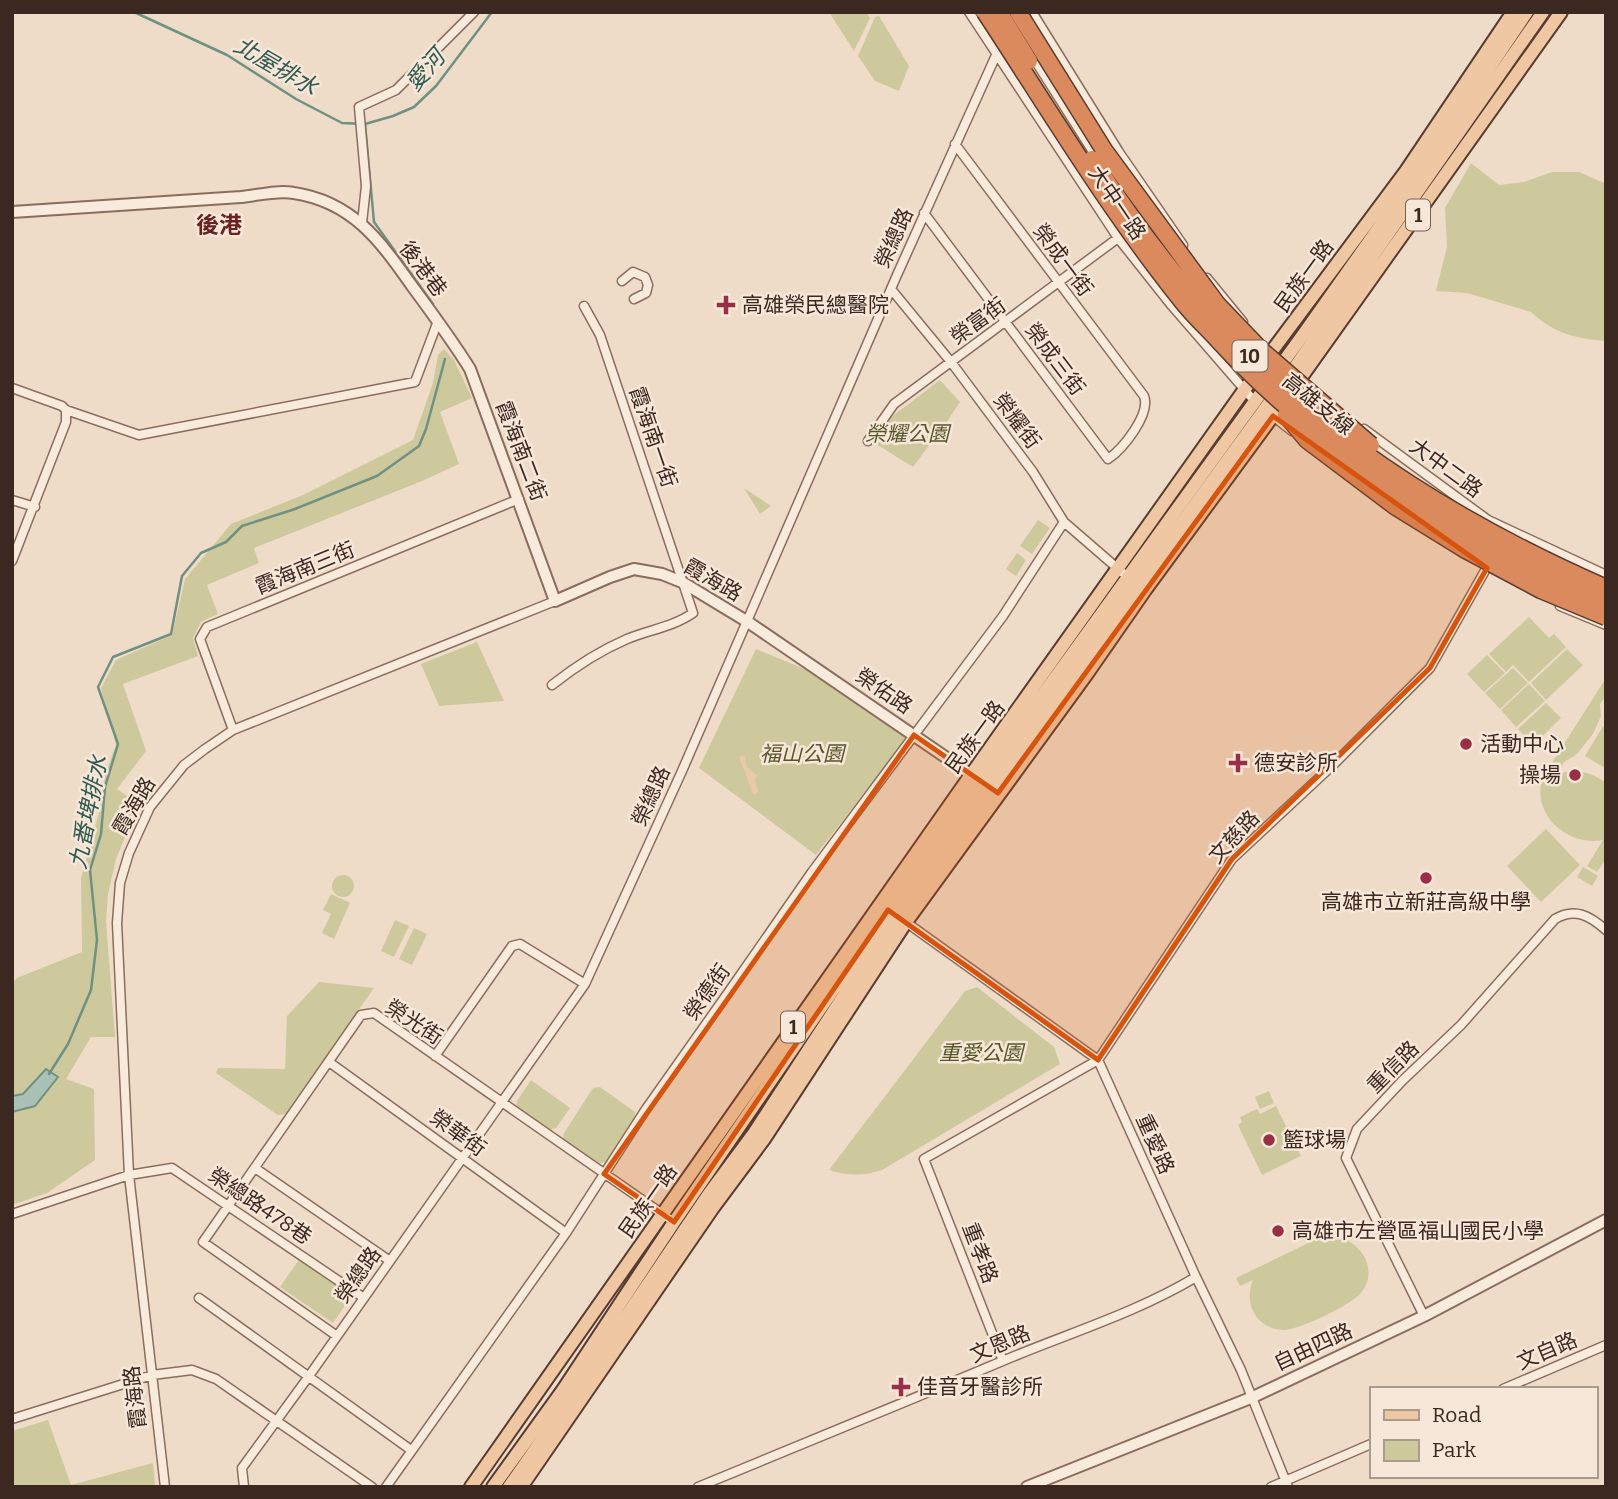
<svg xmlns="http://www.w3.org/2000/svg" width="1618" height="1499" font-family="Bitter,'Noto Sans TC',serif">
<rect width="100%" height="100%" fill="#eedcc9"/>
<!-- green -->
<path fill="#cdc99c" d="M829 12H866L870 18 854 51Z
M879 16 909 66 899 91 875 81 858 56 875 17Z
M1471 163 1499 185 1524 182 1552 172H1579L1606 184V341C1577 339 1553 333 1531 312L1467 293 1436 291 1447 247 1445 208Z
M444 349 454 360 472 398 440 412 459 464 422 481 254 548 259 563 207 585 218 614 201 622 193 638 198 656 123 684 146 751 117 789 139 804 116 859 108 894 106 922 115 1037H91L66 1079 94 1089 95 1160 47 1193 12 1205V1112L35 1105 46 1069 23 1094 12 1096V983L17 978 82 952 81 878 100 809 105 775 116 745 101 688 116 660 172 635 185 579 231 524 303 495 413 440 433 383 438 355Z
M940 380 960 402 946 423 948 428 930 444 913 467 876 444 890 418Z
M744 488 771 506 760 514Z
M1038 520 1050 528 1032 554 1020 546Z
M1017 553 1026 560 1016 576 1006 569Z
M1529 617 1549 638 1554 634 1566 647 1529 682 1513 665 1506 672 1489 654Z
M477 642 504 701 439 706 421 664Z
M756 649 807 670 908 736 816 855 699 768Z
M1567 649 1583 665 1546 700 1531 683Z
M1487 655 1505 673 1484 692 1467 674Z
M1513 668 1528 683 1500 709 1485 693Z
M1606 678V696L1600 704 1601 716 1593 734 1576 755 1564 762 1556 775C1574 768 1590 771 1606 783V859L1597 872 1587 866 1603 840C1568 847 1530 814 1543 777Z
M1529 684 1545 701 1516 727 1501 710Z
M1546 703 1561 718 1533 745 1518 729Z
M1603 726 1606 728V764L1603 767 1585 756Z
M1546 829 1580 865 1541 902 1507 866Z
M1583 867 1598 876 1592 886 1577 877Z
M332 886a11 11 0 1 1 22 0a11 11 0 1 1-22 0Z
M331 894 350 903 334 939 322 933 331 914 323 910Z
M395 920 409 926 394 957 381 951Z
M414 928 427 934 412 965 399 959Z
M319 982 374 988 285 1114 278 1115 216 1073 218 1068 285 1069 287 1016Z
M977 987 1054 1047 1060 1064 882 1170C864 1176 847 1176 829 1170L965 991Z
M531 1080 570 1108 556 1128 549 1130 516 1107 517 1101Z
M600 1087 635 1112V1120L608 1161 599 1164 563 1139 564 1133 593 1088Z
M1269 1091 1274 1103 1260 1109 1255 1097Z
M1276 1106 1301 1156 1262 1175 1238 1125 1242 1122 1240 1117 1257 1109 1260 1114Z
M1350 1223 1354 1231 1341 1238C1364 1245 1378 1272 1361 1293 1351 1305 1299 1330 1284 1330 1273 1330 1262 1325 1256 1316 1248 1305 1248 1292 1253 1280L1240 1286 1236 1278Z
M301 1257 353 1294 333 1323 280 1287Z
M48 1420 71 1485 153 1463 155 1487H12V1431Z"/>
<!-- sand -->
<path fill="#e9caa7" d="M744 755 747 767 757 775 755 781 758 791 755 795 753 794 739 757Z"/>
<!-- water -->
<path fill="#aac2b6" stroke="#709182" stroke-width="2" d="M46 1069 58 1077 35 1106 12 1112V1096L23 1094Z"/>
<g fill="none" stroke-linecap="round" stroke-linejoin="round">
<!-- stream -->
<path stroke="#709182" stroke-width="2.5" d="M134 12 227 55 296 99 342 123 365 124 393 116 414 107 436 86 492 12
M365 124 374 222 433 304
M49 1074 68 1044 91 990 97 940 90 870 101 834 105 787 118 744 98 687 113 657 171 634 182 576 201 553 226 542 242 526 295 509 377 476 419 446 426 429 445 359"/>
<defs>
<path id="minor" d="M969 12 1118 238 1172 306 1256 403
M1032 12 1119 152 1183 245
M1031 54 1097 158
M924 213 1108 459C1123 449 1151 414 1144 396L955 144
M362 223 366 186 359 107 396 90 474 12
M1207 278 1243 322
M622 281 633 272 645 277 648 285 646 293 634 299
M891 289 951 362 1033 472 1064 522 1131 580
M12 388 62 406 66 410V422L12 561
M66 410 139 435 415 382 438 321
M1269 413 1292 431
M1364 429 1488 520 1606 575
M868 441 894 404 1118 238
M12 500 35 507
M1560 606 1606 625
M552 685C576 666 599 651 627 639 648 630 673 627 693 613L600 335 584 306
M233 730 200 639 207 627 519 499
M903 920 1098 1060 1196 1277 1241 1370 1288 1487
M435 1056 512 946 520 944 585 984
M329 1062 566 1233
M255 1168 390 1261
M12 1214 129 1175 172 1168 364 1298
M199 1298 411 1450
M1424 1316 1346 1158 1357 1129 1403 1080 1461 1025 1555 919C1575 907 1590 916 1606 930
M337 1336 203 1242 361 1015 374 1013 674 1222
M1003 1361 924 1159 1098 1060 1232 859 1334 764 1430 668 1491 560
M1503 1389 1606 1345
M12 1419 152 1375 192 1370 216 1379 372 1487
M165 1487 129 1175 117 923 120 883 129 853 150 807 184 765 205 749 233 730 555 601
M244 1487 242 1468 309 1376 585 984 682 771 897 275 997 53 1006 40
M386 1487 566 1233 646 1109 730 990 812 872 1003 616 1064 522
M698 1487C801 1445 903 1403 1005 1360 1069 1333 1136 1313 1196 1277
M1271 1487 1371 1444"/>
<path id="tertiary" d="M12 212 241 197C259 195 277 190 294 193 353 202 380 241 412 286 432 313 452 340 470 369L555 601 610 577 634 569 662 574 682 582 748 622 976 778
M1027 1487 1253 1397 1424 1316 1606 1220"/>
<path id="primary" d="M471 1487 961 789 1272 351 1406 171 1513 12
M493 1487 563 1390 674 1222 903 888 1305 332 1431 154 1527 12
M509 1487 571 1398 708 1195 754 1133 896 916 1293 370 1543 12
M521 1487 712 1209 764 1139 906 922 1086 675 1145 590 1302 376 1561 12"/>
<path id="motorway" d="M1113 176 1131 199"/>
</defs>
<!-- minor casing -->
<use href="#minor" stroke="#8a6d5e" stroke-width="11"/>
<!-- tertiary casing -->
<use href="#tertiary" stroke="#8a6d5e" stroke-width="14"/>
<!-- primary casing -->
<use href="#primary" stroke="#593c31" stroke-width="16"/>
<!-- motorway casing -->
<use href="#motorway" stroke="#593c31" stroke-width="19"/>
<!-- minor -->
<use href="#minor" stroke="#f9ebdc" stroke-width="8"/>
<!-- tertiary -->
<use href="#tertiary" stroke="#f9ebdc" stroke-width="10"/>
<!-- primary -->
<use href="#primary" stroke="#efc8a3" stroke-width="12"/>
<!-- motorway -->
<use href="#motorway" stroke="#da8a5d" stroke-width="16"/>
<defs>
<path id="motorway-bridge" d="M985 12C1049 110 1109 210 1182 301 1193 315 1206 327 1218 340 1324 454 1461 545 1606 602
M999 12 1029 61
M1018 12 1104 150 1217 304 1261 350 1371 445
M1092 159C1133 222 1180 285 1232 339 1336 448 1469 528 1606 588
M1286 415 1307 440 1396 507 1464 549 1541 590 1606 617"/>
</defs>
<!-- motorway-bridge casing -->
<use href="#motorway-bridge" stroke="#593c31" stroke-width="19" stroke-linecap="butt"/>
<!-- motorway-bridge -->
<use href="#motorway-bridge" stroke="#da8a5d" stroke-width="16"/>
</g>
<!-- marked area -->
<path fill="#d7540e" fill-opacity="0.2" stroke="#d7540e" stroke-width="5" stroke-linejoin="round" d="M1273 416 1487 568 1430 668 1232 859 1098 1060 888 910 674 1222 604 1174 914 735 998 793Z"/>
<!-- markers -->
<g fill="#992f44" stroke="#f6e7d8" stroke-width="2.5">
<path d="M722.5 294.5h7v7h7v7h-7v7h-7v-7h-7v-7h7z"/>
<circle cx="1466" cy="744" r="7"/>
<path d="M1234.5 752.5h7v7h7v7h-7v7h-7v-7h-7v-7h7z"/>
<circle cx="1575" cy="775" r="7"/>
<circle cx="1426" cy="878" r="7"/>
<circle cx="1269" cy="1140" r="7"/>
<circle cx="1278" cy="1231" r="7"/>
<path d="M897.5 1376.5h7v7h7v7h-7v7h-7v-7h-7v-7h7z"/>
</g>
<g text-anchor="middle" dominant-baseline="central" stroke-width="5" stroke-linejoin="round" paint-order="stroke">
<!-- shield labels -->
<g fill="#f6e7d8" stroke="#736158" stroke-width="2">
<rect x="1406" y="199.5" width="24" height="31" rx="5"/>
<rect x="1232.5" y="340.5" width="35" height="31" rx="5"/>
<rect x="781" y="1011.5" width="24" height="31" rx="5"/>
</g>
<g font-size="19" font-weight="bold" fill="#3b2821">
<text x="1418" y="215">1</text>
<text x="1250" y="356">10</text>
<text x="793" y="1027">1</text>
</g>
<!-- street labels -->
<g font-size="21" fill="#3b2821" stroke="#f6e7d8">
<text transform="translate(1117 203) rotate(56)">大中一路</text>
<text transform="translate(894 238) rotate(-66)">榮總路</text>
<text transform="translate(1063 260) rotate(53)">榮成一街</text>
<text transform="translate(423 269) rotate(53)">後港巷</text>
<text transform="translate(1304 276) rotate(-54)">民族一路</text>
<text transform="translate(978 321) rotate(-36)">榮富街</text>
<text transform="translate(1055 359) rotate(53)">榮成三街</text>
<text transform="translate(1318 404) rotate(39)">高雄支線</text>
<text transform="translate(1017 421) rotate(53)">榮耀街</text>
<text transform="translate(653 437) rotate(71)">霞海南一街</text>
<text transform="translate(521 451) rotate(69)">霞海南二街</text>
<text transform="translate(1446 468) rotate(36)">大中二路</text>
<text transform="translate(305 568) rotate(-22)">霞海南三街</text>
<text transform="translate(713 580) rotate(30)">霞海路</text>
<text transform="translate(884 691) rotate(34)">榮佑路</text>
<text transform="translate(975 737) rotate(-54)">民族一路</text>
<text transform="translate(651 796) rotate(-66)">榮總路</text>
<text transform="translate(134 806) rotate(-60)">霞海路</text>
<text transform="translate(1234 837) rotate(-47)">文慈路</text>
<text transform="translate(707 992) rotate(-55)">榮德街</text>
<text transform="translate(414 1022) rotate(33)">榮光街</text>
<text transform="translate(1393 1067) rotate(-45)">重信路</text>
<text transform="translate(458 1133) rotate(36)">榮華街</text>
<text transform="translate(1155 1144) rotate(66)">重愛路</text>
<text transform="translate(648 1201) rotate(-55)">民族一路</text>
<text transform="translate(260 1206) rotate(34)">榮總路478巷</text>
<text transform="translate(980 1253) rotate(69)">重孝路</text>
<text transform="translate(358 1275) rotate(-55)">榮總路</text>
<text transform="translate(1000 1344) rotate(-23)">文恩路</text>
<text transform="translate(1313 1347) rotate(-25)">自由四路</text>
<text transform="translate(1547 1351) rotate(-23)">文自路</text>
<text transform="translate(135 1397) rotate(-97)">霞海路</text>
</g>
<!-- poi labels -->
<g font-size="21" fill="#3b2821" stroke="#f6e7d8" text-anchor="start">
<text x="742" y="305">高雄榮民總醫院</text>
<text x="1480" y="744">活動中心</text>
<text x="1254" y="763">德安診所</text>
<text x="1561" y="775" text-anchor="end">操場</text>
<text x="1426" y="902" text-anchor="middle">高雄市立新莊高級中學</text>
<text x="1283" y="1140">籃球場</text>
<text x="1292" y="1231">高雄市左營區福山國民小學</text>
<text x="917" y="1387">佳音牙醫診所</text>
</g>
<!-- park labels -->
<g font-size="21" font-style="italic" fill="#555728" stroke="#f6e7d8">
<text x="907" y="434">榮耀公園</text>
<text x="802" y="754">福山公園</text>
<text x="981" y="1053">重愛公園</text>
</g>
<!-- water labels -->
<g font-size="23" font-style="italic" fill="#315a50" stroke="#f6e7d8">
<text transform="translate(276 66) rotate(30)">北屋排水</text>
<text transform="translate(425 70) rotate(-49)">愛河</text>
<text transform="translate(88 812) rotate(-79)">九番埤排水</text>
</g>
<!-- neighbourhood labels -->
<g font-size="23" font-weight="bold" fill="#672221" stroke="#f6e7d8">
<text x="219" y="225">後港</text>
</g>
</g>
<!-- border -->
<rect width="1618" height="1499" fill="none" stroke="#3b2821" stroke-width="28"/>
<!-- legend -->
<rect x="1370" y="1387" width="228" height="91" fill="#f6e7d8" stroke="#ab9b8f" stroke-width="2"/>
<rect x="1384" y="1410" width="35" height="10" fill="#efc8a3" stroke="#ab9b8f" stroke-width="2"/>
<text x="1432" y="1422" font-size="21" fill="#3b2821">Road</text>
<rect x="1384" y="1440" width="35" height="21" fill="#cdc99c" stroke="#ab9b8f" stroke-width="2"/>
<text x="1432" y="1457" font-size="21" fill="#3b2821">Park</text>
</svg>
